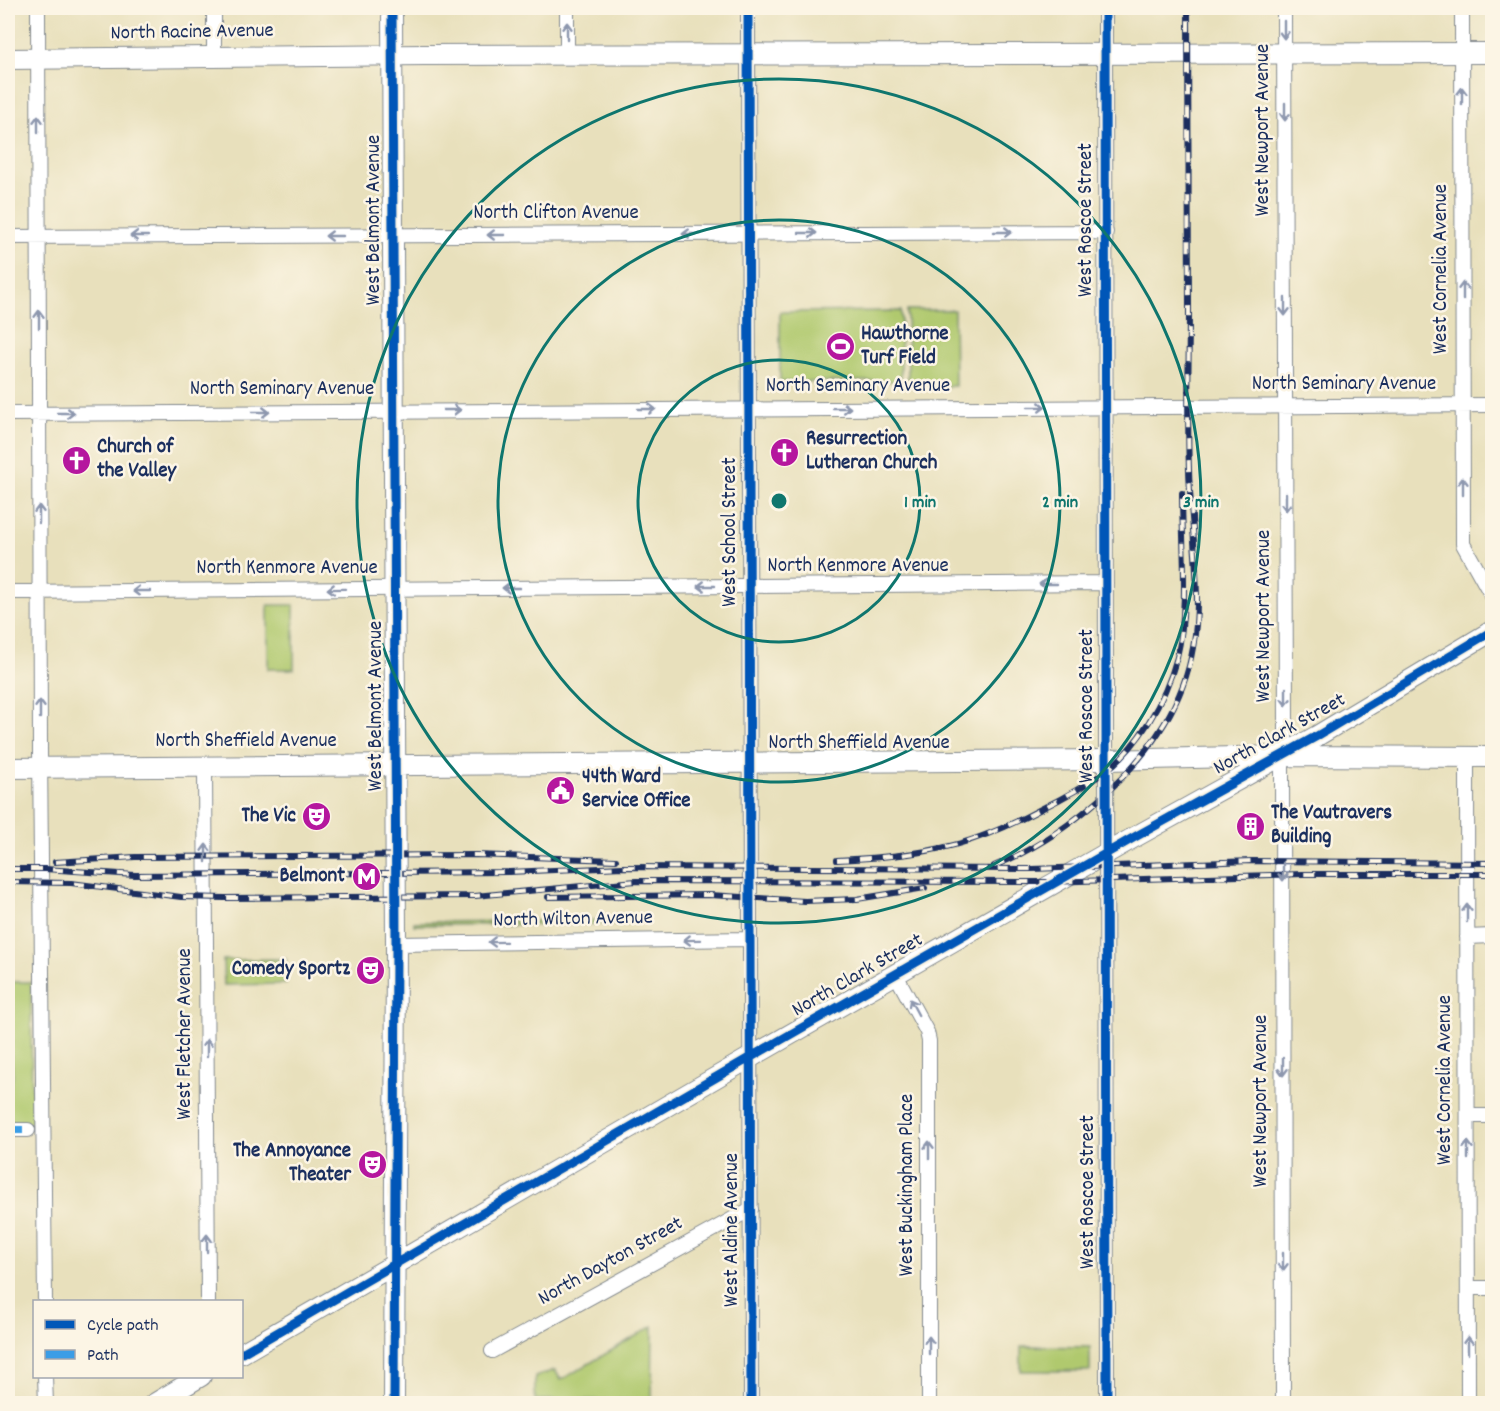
<svg xmlns="http://www.w3.org/2000/svg" width="1500" height="1411" font-family="Dekko,sans-serif">
<rect width="100%" height="100%" fill="#fcf5e5"/>
<filter id="ink" filterUnits="userSpaceOnUse"><feTurbulence type="fractalNoise" baseFrequency=".0167" numOctaves="2"/><feDisplacementMap in="SourceGraphic" scale="12" xChannelSelector="R" yChannelSelector="G"/><feConvolveMatrix kernelMatrix="1 2 1 2 8 2 1 2 1" color-interpolation-filters="sRGB"/></filter>
<filter id="wash" filterUnits="userSpaceOnUse"><feTurbulence type="fractalNoise" baseFrequency=".008" numOctaves="4" result="noise"/><feDisplacementMap in="SourceGraphic" scale="24" xChannelSelector="R" yChannelSelector="G"/><feGaussianBlur stdDeviation="1.35" result="paint"/><feColorMatrix in="noise" values="0 0 0 0 0 0 0 0 0 0 0 0 0 0 0 0 0 1.4 0 .05"/><feComposite in="paint" operator="in"/></filter>
<g filter="url(#wash)">
<rect width="100%" height="100%" fill="#e8e0bc"/>
<!-- green -->
<path fill="#b0c96e" stroke="#667c66" stroke-width="1.5" d="M907 310H954L955 386H908Z
M901 311V381L780 382V312Z
M268 605H294V669H268Z
M627 920V924L414 925V922Z
M286 959V984L224 985 223 960Z
M8 982H31L32 1125H8V1096L13 1076 10 1050 12 1042H8Z
M653 1326 652 1400H535V1377L555 1370 561 1380Z
M1021 1346 1090 1347V1371H1021Z"/>
</g>
<g filter="url(#ink)">
<g fill="none" stroke-linecap="round" stroke-linejoin="round">
<defs>
<path id="street" d="M38 8 40 751 45 1302
M214 8V57
M567 8V55
M748 8 751 1404
M1105 8 1107 1404
M1462 8 1463 544 1492 596
M8 237 1106 232
M8 414 1492 405
M8 592 1106 583
M1467 757 1468 1404
M205 767 208 1302
M1467 937 1492 936
M396 944 750 939
M896 975 927 1032 929 1041V1404
M1468 1116H1492
M8 1130H28
M1468 1288H1492
M492 1351 751 1209
M45 1376 46 1404
M1283 1404 1282 756 1286 731 1284 8"/>
<path id="secondary" d="M392 8 396 944 394 1404
M8 59 425 55 1492 53
M8 768 1107 760 1282 756 1492 757
M242 1353 751 1057 1133 838 1317 736 1492 631
M154 1404 201 1376"/>
</defs>
<!-- street casing -->
<use href="#street" stroke="#82888d" stroke-width="16"/>
<!-- secondary casing -->
<use href="#secondary" stroke="#82888d" stroke-width="22"/>
<!-- street -->
<use href="#street" stroke="#fff" stroke-width="14"/>
<!-- secondary -->
<use href="#secondary" stroke="#fff" stroke-width="20"/>
<defs>
<path id="rail" d="M837 860C876 858 916 855 954 845 985 837 1015 823 1043 808 1063 798 1083 787 1102 774 1139 747 1165 701 1177 657 1189 610 1182 543 1182 493
M55 862 135 857 476 855 616 860
M994 866C1066 837 1148 768 1179 695 1211 622 1191 546 1189 470 1187 416 1189 362 1189 308 1188 208 1188 108 1188 8
M8 869H45L135 875 250 874 509 872 623 867 1032 869 1252 861 1492 863
M8 882 71 883 181 897 225 898 475 896 636 881 1048 882 1303 874H1492
M548 897 710 895 805 901 857 899 925 888"/>
</defs>
<!-- rail casing -->
<use href="#rail" stroke="#1b2f5e" stroke-width="6"/>
<!-- rail -->
<use href="#rail" stroke="#fcf5e5" stroke-width="4" stroke-dasharray="11" stroke-linecap="butt"/>
<!-- quiet -->
<path stroke="#3b9de6" stroke-width="8" stroke-dasharray="15 8" stroke-linecap="butt" d="M8 1130H28"/>
<defs>
<path id="cycleway" d="M392 8 396 944 394 1404
M748 8 751 1404
M1105 8 1107 1404
M242 1353 751 1057 1133 838 1317 736 1492 631"/>
</defs>
<!-- cycleway casing -->
<use href="#cycleway" stroke="#fcf5e5" stroke-width="13"/>
<!-- cycleway -->
<use href="#cycleway" stroke="#0057b8" stroke-width="9"/>
</g>
<!-- one-way arrows -->
<defs><path id="oneway-shaft" d="M-6 0H5M1.5-3L5.5 0L1.5 3" fill="none" stroke-width="1.6" stroke-linecap="round" stroke-linejoin="round" transform="scale(1.5)"/></defs>
<g stroke="#8d97ae">
<use href="#oneway-shaft" transform="translate(1284 30) rotate(90)"/>
<use href="#oneway-shaft" transform="translate(567 31) rotate(-90)"/>
<use href="#oneway-shaft" transform="translate(1462 96) rotate(-90)"/>
<use href="#oneway-shaft" transform="translate(1285 112) rotate(90)"/>
<use href="#oneway-shaft" transform="translate(38 124) rotate(-90)"/>
<use href="#oneway-shaft" transform="translate(1003 232)"/>
<use href="#oneway-shaft" transform="translate(808 233)"/>
<use href="#oneway-shaft" transform="translate(691 234) rotate(180)"/>
<use href="#oneway-shaft" transform="translate(496 235) rotate(180)"/>
<use href="#oneway-shaft" transform="translate(139 236) rotate(180)"/>
<use href="#oneway-shaft" transform="translate(334 236) rotate(180)"/>
<use href="#oneway-shaft" transform="translate(1463 291) rotate(-90)"/>
<use href="#oneway-shaft" transform="translate(1285 307) rotate(90)"/>
<use href="#oneway-shaft" transform="translate(39 319) rotate(-90)"/>
<use href="#oneway-shaft" transform="translate(1037 407)"/>
<use href="#oneway-shaft" transform="translate(842 408)"/>
<use href="#oneway-shaft" transform="translate(647 409)"/>
<use href="#oneway-shaft" transform="translate(452 410)"/>
<use href="#oneway-shaft" transform="translate(261 412)"/>
<use href="#oneway-shaft" transform="translate(66 413)"/>
<use href="#oneway-shaft" transform="translate(1463 486) rotate(-90)"/>
<use href="#oneway-shaft" transform="translate(1286 502) rotate(90)"/>
<use href="#oneway-shaft" transform="translate(39 514) rotate(-90)"/>
<use href="#oneway-shaft" transform="translate(1048 584) rotate(180)"/>
<use href="#oneway-shaft" transform="translate(706 586) rotate(180)"/>
<use href="#oneway-shaft" transform="translate(511 588) rotate(180)"/>
<use href="#oneway-shaft" transform="translate(336 589) rotate(179)"/>
<use href="#oneway-shaft" transform="translate(141 591) rotate(180)"/>
<use href="#oneway-shaft" transform="translate(1286 697) rotate(90)"/>
<use href="#oneway-shaft" transform="translate(40 709) rotate(-90)"/>
<use href="#oneway-shaft" transform="translate(206 853) rotate(-90)"/>
<use href="#oneway-shaft" transform="translate(1283 872) rotate(90)"/>
<use href="#oneway-shaft" transform="translate(1467 913) rotate(-90)"/>
<use href="#oneway-shaft" transform="translate(692 940) rotate(179)"/>
<use href="#oneway-shaft" transform="translate(497 942) rotate(179)"/>
<use href="#oneway-shaft" transform="translate(914 1007) rotate(-118)"/>
<use href="#oneway-shaft" transform="translate(207 1048) rotate(-90)"/>
<use href="#oneway-shaft" transform="translate(1283 1067) rotate(90)"/>
<use href="#oneway-shaft" transform="translate(929 1150) rotate(-90)"/>
<use href="#oneway-shaft" transform="translate(1468 1150) rotate(-90)"/>
<use href="#oneway-shaft" transform="translate(207 1243) rotate(-90)"/>
<use href="#oneway-shaft" transform="translate(1283 1262) rotate(90)"/>
<use href="#oneway-shaft" transform="translate(929 1345) rotate(-90)"/>
<use href="#oneway-shaft" transform="translate(1468 1345) rotate(-90)"/>
</g>
</g>
<!-- distance rings -->
<g fill="none" stroke="#0f766e" stroke-width="3">
<circle cx="779" cy="501" r="141"/>
<circle cx="779" cy="501" r="281"/>
<circle cx="779" cy="501" r="422"/>
</g>
<!-- icons -->
<defs>
<symbol id="stadium-disc" viewBox="-11 -11 22 22"><circle r="9.5" fill="#b5179e" stroke="#fcf5e5"/><path d="M0-5a6.5 5 0 1 0 0 10a6.5 5 0 1 0 0-10ZM-3.5-1.8h7v3.6h-7Z" fill="#fff"/></symbol>
<symbol id="church-disc" viewBox="-11 -11 22 22"><circle r="9.5" fill="#b5179e" stroke="#fcf5e5"/><path d="M-1.2-6h2.4v3.5h3.3v2.4h-3.3V6h-2.4V-.1h-3.3v-2.4h3.3Z" fill="#fff"/></symbol>
<symbol id="civic-disc" viewBox="-11 -11 22 22"><circle r="9.5" fill="#b5179e" stroke="#fcf5e5"/><path d="M-.6-6.5H3V-4.5H.6V-3L4-1V1h2V6H-6V1h2V-1L-.6-3ZM-1.2 2.5V6h2.4V2.5Z" fill="#fff"/></symbol>
<symbol id="theatre-disc" viewBox="-11 -11 22 22"><circle r="9.5" fill="#b5179e" stroke="#fcf5e5"/><path d="M-5-5.5Q0-4 5-5.5V0Q5 5 0 6Q-5 5-5 0ZM-3.3-2.5H-1v1.5H-3.3ZM1-2.5H3.3v1.5H1ZM-2.8 1Q0 5.5 2.8 1Z" fill="#fff"/></symbol>
<symbol id="building-disc" viewBox="-11 -11 22 22"><circle r="9.5" fill="#b5179e" stroke="#fcf5e5"/><path d="M-4-6H4V6H1V3H-1V6H-4ZM-2.5-4.3h1.7v1.8h-1.7ZM.8-4.3h1.7v1.8H.8ZM-2.5-1h1.7V.8h-1.7ZM.8-1h1.7V.8H.8Z" fill="#fff"/></symbol>
<symbol id="metro-disc" viewBox="-11 -11 22 22"><circle r="9.5" fill="#b5179e" stroke="#fcf5e5"/><path d="M-5.5 5V-5H-3L0 0L3-5H5.5V5H3V-.5L0 4L-3-.5V5Z" fill="#fff"/></symbol>
</defs>
<g fill-rule="evenodd">
<use href="#stadium-disc" x="824" y="330" width="33" height="33"/>
<use href="#church-disc" x="768" y="436" width="33" height="33"/>
<use href="#church-disc" x="60" y="444" width="33" height="33"/>
<use href="#civic-disc" x="544" y="774" width="33" height="33"/>
<use href="#theatre-disc" x="300" y="800" width="33" height="33"/>
<use href="#building-disc" x="1234" y="810" width="33" height="33"/>
<use href="#metro-disc" x="350" y="860" width="33" height="33"/>
<use href="#theatre-disc" x="354" y="954" width="33" height="33"/>
<use href="#theatre-disc" x="356" y="1148" width="33" height="33"/>
</g>
<g text-anchor="middle" dominant-baseline="central" stroke-width="5" stroke-linejoin="round" paint-order="stroke">
<!-- street labels -->
<g font-size="21" fill="#1b2f5e" stroke="#fcf5e5">
<text transform="translate(192 33) rotate(-1)">North Racine Avenue</text>
<text transform="translate(1264 130) rotate(-90)">West Newport Avenue</text>
<text x="556" y="214">North Clifton Avenue</text>
<text transform="translate(375 220) rotate(-90)">West Belmont Avenue</text>
<text transform="translate(1087 220) rotate(-90)">West Roscoe Street</text>
<text transform="translate(1442 269) rotate(-90)">West Cornelia Avenue</text>
<text x="1344" y="385">North Seminary Avenue</text>
<text x="858" y="387">North Seminary Avenue</text>
<text x="282" y="390">North Seminary Avenue</text>
<text transform="translate(731 532) rotate(-90)">West School Street</text>
<text x="858" y="567">North Kenmore Avenue</text>
<text x="287" y="569">North Kenmore Avenue</text>
<text transform="translate(1265 616) rotate(-90)">West Newport Avenue</text>
<text transform="translate(377 706) rotate(-90)">West Belmont Avenue</text>
<text transform="translate(1088 706) rotate(-90)">West Roscoe Street</text>
<text transform="translate(1280 735) rotate(-29)">North Clark Street</text>
<text x="246" y="742">North Sheffield Avenue</text>
<text x="859" y="744">North Sheffield Avenue</text>
<text transform="translate(573 920) rotate(-1)">North Wilton Avenue</text>
<text transform="translate(858 976) rotate(-30)">North Clark Street</text>
<text transform="translate(186 1034) rotate(-90)">West Fletcher Avenue</text>
<text transform="translate(1446 1080) rotate(-90)">West Cornelia Avenue</text>
<text transform="translate(1262 1101) rotate(-90)">West Newport Avenue</text>
<text transform="translate(908 1185) rotate(-90)">West Buckingham Place</text>
<text transform="translate(1089 1192) rotate(-90)">West Roscoe Street</text>
<text transform="translate(733 1230) rotate(-90)">West Aldine Avenue</text>
<text transform="translate(611 1262) rotate(-29)">North Dayton Street</text>
</g>
<!-- poi labels -->
<g font-size="21" font-weight="bold" fill="#1b2f5e" stroke="#fcf5e5" text-anchor="start">
<text x="861" y="335">Hawthorne<tspan x="861" dy="24">Turf Field</tspan></text>
<text x="806" y="440">Resurrection<tspan x="806" dy="24">Lutheran Church</tspan></text>
<text x="97" y="448">Church of<tspan x="97" dy="24">the Valley</tspan></text>
<text x="582" y="778">44th Ward<tspan x="582" dy="24">Service Office</tspan></text>
<text x="1271" y="814">The Vautravers<tspan x="1271" dy="24">Building</tspan></text>
<text x="296" y="817" text-anchor="end">The Vic</text>
<text x="345" y="877" text-anchor="end">Belmont</text>
<text x="350" y="970" text-anchor="end">Comedy Sportz</text>
<text x="351" y="1152" text-anchor="end">The Annoyance<tspan x="351" dy="24">Theater</tspan></text>
</g>
</g>
<circle cx="779" cy="501" r="9" fill="#0f766e" stroke="#fcf5e5" stroke-width="3"/>
<g font-size="18" text-anchor="middle" font-weight="bold" fill="#0f766e" stroke="#fcf5e5" stroke-width="5" stroke-linejoin="round" paint-order="stroke">
<text x="920" y="507">1 min</text>
<text x="1060" y="507">2 min</text>
<text x="1201" y="507">3 min</text>
</g>
<!-- margin -->
<rect width="1500" height="1411" fill="none" stroke="#fcf5e5" stroke-width="30"/>
<!-- legend -->
<rect x="33" y="1300" width="210" height="78" fill="#fcf5e5" stroke="#a2a6af" stroke-width="1.5"/>
<rect x="45" y="1320" width="30" height="9" fill="#0057b8" stroke="#a2a6af" stroke-width="1.5"/>
<text x="87" y="1330" font-size="18" fill="#1b2f5e">Cycle path</text>
<rect x="45" y="1350" width="30" height="9" fill="#3b9de6" stroke="#a2a6af" stroke-width="1.5"/>
<text x="87" y="1360" font-size="18" fill="#1b2f5e">Path</text>
</svg>
